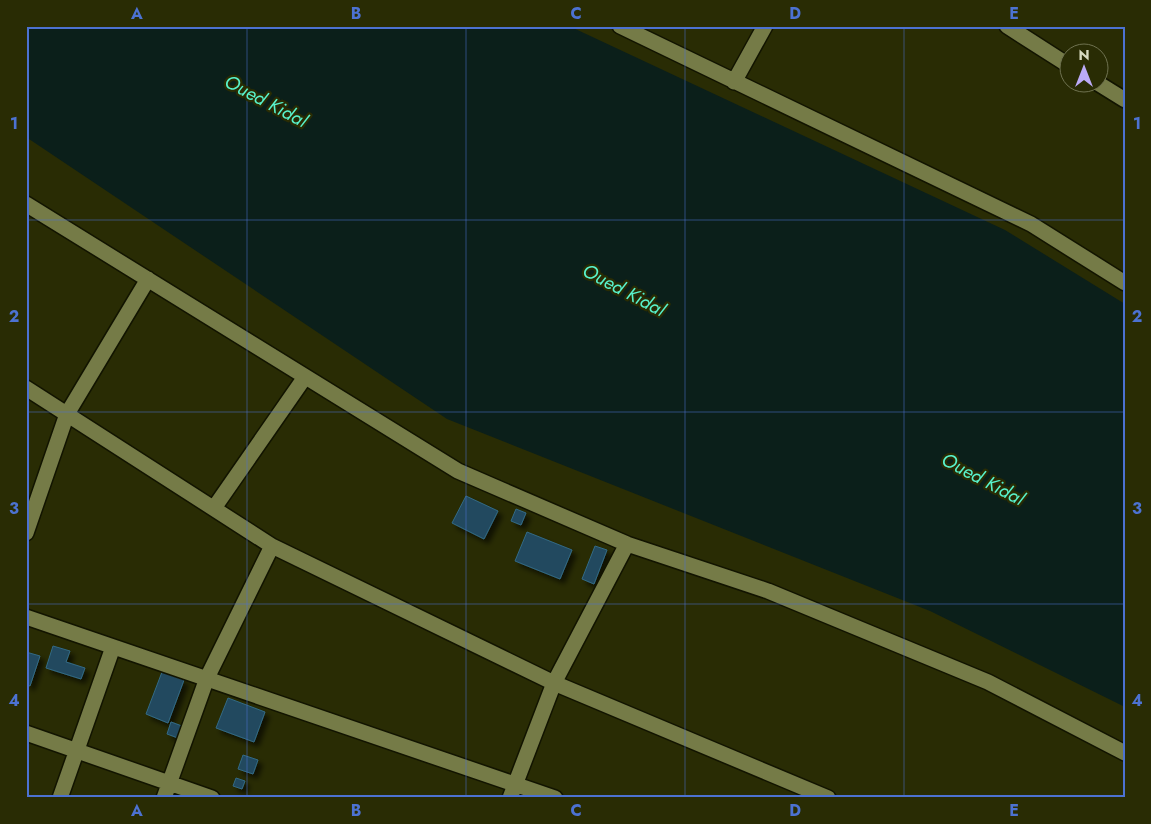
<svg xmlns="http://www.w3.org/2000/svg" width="1151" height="824" font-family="Jost,sans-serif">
<defs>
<filter id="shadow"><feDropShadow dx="4.5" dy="4.5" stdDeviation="2.5" flood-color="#0009"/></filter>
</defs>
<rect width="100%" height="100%" fill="#292c04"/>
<!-- water -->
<path fill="#0b1f1a" d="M26 26H569L1005 230 1125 304V707L930 611 447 419 26 137Z"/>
<!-- building -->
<path fill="#20495e" stroke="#336a86" filter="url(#shadow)" d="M466 496 498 511 484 539 452 523Z
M516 509 526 513 521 525 511 521Z
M527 532 572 550 560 579 515 561Z
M595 546 607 550 594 584 582 579Z
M53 646 70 651 66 662 85 668 81 679 46 668Z
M26 652 40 656 30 686 26 684Z
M162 672 184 680 168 723 146 714Z
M228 698 265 712 254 742 216 728Z
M171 722 182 726 178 738 167 734Z
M243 755 258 760 253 774 238 769Z
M236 778 245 781 242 789 233 786Z"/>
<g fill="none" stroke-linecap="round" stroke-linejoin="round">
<defs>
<path id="minor" d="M620 26 1031 224 1125 283
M1007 26 1068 65
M734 82 765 26
M1096 82 1125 100
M26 204 458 471 627 544 768 591 988 682 1125 753
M26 388 272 546 554 683 828 798
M214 508 305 377
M26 533 67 414 148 279
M26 617 555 798
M26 733 212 798
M60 798 113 647
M164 798 207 678 272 546
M510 798 554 683 627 544"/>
</defs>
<!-- minor casing -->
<use href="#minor" stroke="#121400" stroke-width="18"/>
<!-- minor -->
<use href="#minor" stroke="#757b47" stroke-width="15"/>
</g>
<!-- grid -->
<path fill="none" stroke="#4c72d2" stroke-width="1" stroke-opacity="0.55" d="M247 26V798M466 26V798M685 26V798M904 26V798M26 220H1125M26 412H1125M26 604H1125"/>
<g text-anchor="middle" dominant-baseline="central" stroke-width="4.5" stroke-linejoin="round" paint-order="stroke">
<!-- water labels -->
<g font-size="19" font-style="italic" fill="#58f3cd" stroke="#292c04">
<text transform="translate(266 101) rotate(28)">Oued Kidal</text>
<text transform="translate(624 290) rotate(28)">Oued Kidal</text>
<text transform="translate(983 479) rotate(28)">Oued Kidal</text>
</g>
</g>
<!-- border -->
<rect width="1151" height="824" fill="none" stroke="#292c04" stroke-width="55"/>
<!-- north arrow -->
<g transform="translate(1084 68)"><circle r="24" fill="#292c04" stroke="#6f7250"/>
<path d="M0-4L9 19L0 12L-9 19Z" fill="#bbaaf6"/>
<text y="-8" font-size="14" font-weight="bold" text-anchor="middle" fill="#d8dcc1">N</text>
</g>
<rect x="28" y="28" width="1096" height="768" fill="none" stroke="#4c72d2" stroke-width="2"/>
<g font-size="16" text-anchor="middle" font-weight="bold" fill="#4c72d2">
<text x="137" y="19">A</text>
<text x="356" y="19">B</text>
<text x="576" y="19">C</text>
<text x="795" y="19">D</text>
<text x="1014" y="19">E</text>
<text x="14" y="129">1</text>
<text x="1137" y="129">1</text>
<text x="14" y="322">2</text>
<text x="1137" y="322">2</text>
<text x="14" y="514">3</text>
<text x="1137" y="514">3</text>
<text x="14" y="706">4</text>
<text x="1137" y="706">4</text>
<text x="137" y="816">A</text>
<text x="356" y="816">B</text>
<text x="576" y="816">C</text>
<text x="795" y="816">D</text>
<text x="1014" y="816">E</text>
</g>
</svg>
